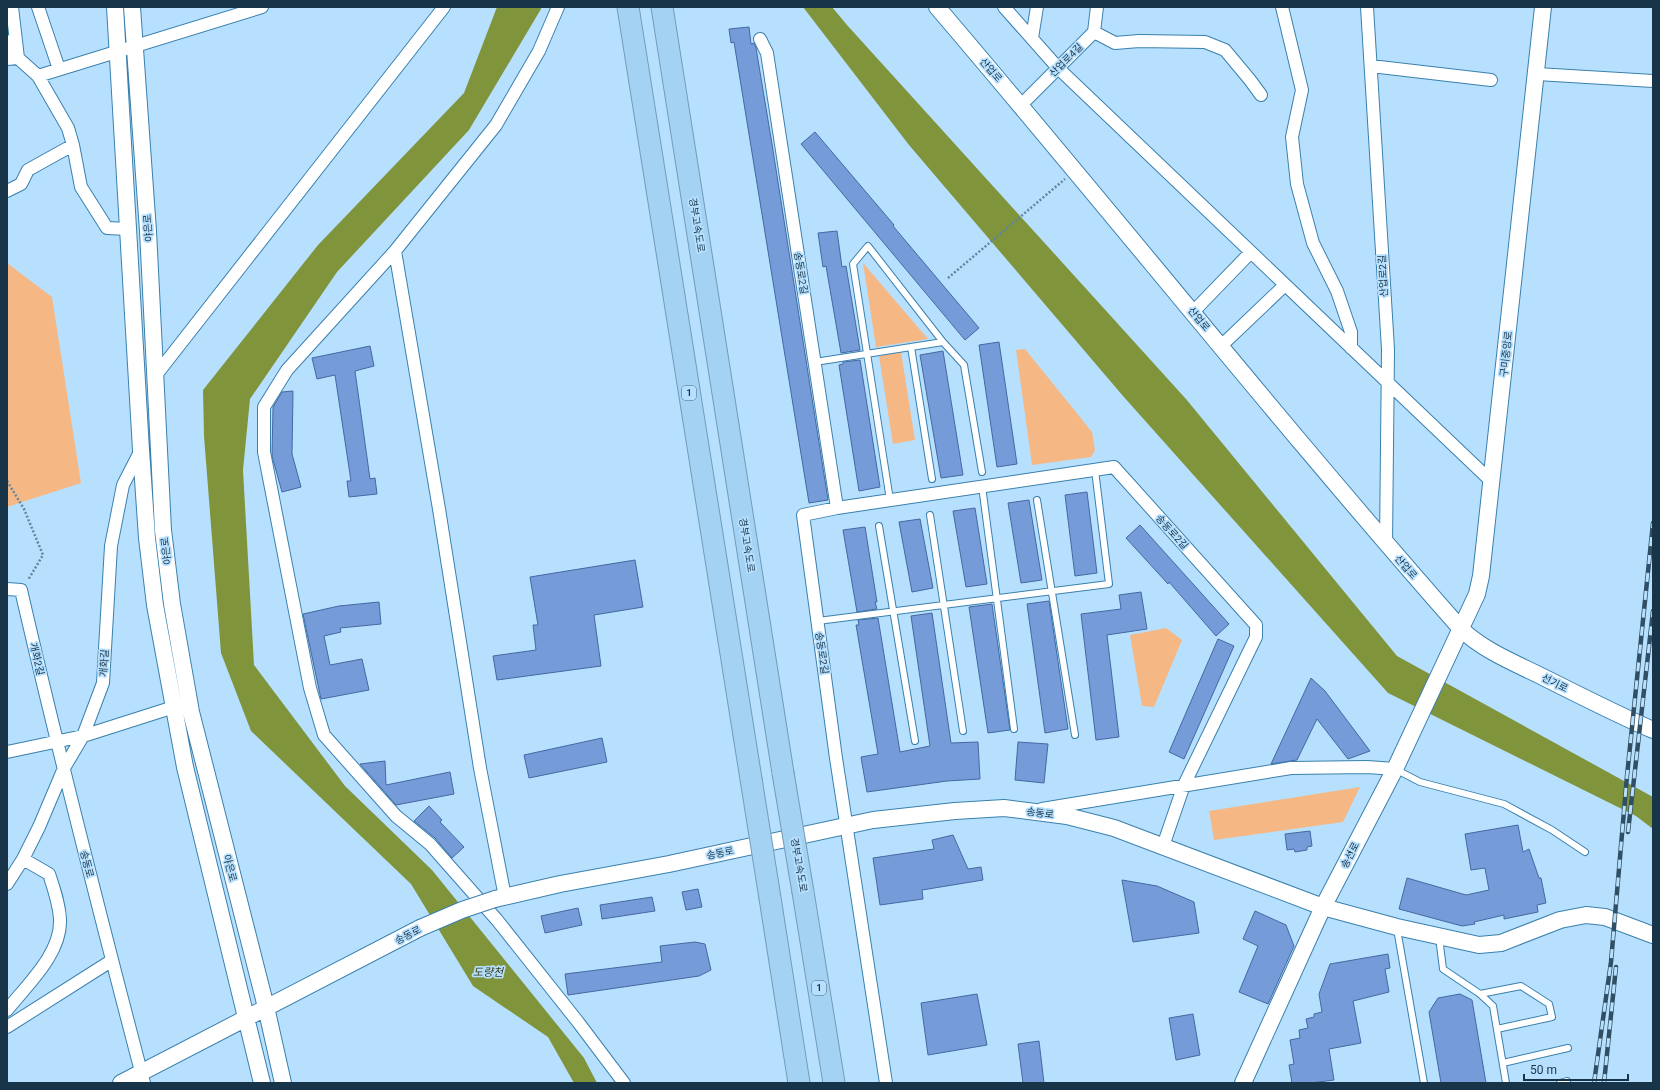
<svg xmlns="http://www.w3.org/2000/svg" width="1660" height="1090" font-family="Roboto,'Noto Sans KR',sans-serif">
<rect width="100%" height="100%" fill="#b7e0fe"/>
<!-- green -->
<path fill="#f5b885" d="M7 263 52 297 81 483 7 507Z
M863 263 928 339 876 347Z
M1025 349 1092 432 1095 450 1091 457 1032 465 1016 350Z
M901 352 915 440 893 444 879 356Z
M1166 628 1182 640 1154 707 1142 706 1130 635Z
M1360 787 1343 822 1214 840 1209 811Z"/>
<!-- water -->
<path fill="#80943c" d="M497 7H541V9L469 130 337 272 250 399 243 470 254 665 345 786 432 870 584 1058 597 1083H574L548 1037 473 986 411 884 251 731 221 653 204 436 203 390 318 245 464 93Z
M803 7H832L847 25 1186 399 1397 656 1653 797V829L1636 816 1388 693 1123 396 909 145Z"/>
<!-- building -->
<path fill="#769bd9" stroke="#4668a2" d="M749 27 751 44 754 43 756 48 772 144 828 500 809 503 734 42 731 43 729 29Z
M815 132 894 225 893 226 979 328 965 340 801 144Z
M837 231 842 267 846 266 860 350 841 353 826 266 823 267 818 233Z
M999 342 1017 464 997 467 979 345Z
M370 346 374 366 355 371 370 479 375 478 377 494 349 497 347 481H351L335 375 317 379 312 358Z
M943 351 963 475 941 478 920 355Z
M860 360 880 487 859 491 839 365 843 364V362Z
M293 391 292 454 301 487 282 492 272 456 273 407 282 392Z
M1087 492 1097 573 1075 576 1065 495Z
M1029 500 1042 580 1021 583 1008 503Z
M975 508 987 584 966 587 953 511Z
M920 519 933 588 912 592 899 522Z
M1140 525 1229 624 1216 636 1169 582 1168 584 1126 538Z
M865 527 877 602H875L877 609 857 612 843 530Z
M635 560 643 607 594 615 601 666 497 680 493 656 536 650 533 625H538L530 577Z
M1141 592 1147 629 1107 635 1119 737 1096 740 1081 614 1121 609 1119 595Z
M1049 601 1068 729 1045 733 1027 604Z
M379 602 381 624 340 628 341 632 324 636 330 665 362 659 369 690 321 699 303 614 339 606Z
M992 604 1010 730 988 733 969 607Z
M932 613 951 743 978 742 980 779 947 781 867 792 861 757 878 754 856 625H859L858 620 878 618 900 752 930 746 911 616Z
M1218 639 1234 646 1184 759 1169 752Z
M1311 678 1325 691 1370 751 1348 759 1317 719 1297 760 1271 764Z
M602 738 607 762 529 778 524 755Z
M1018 742 1048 744 1044 783 1015 780Z
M385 761 386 785 450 772 454 794 396 805 360 764Z
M429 806 442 820 440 822 464 847 452 858 435 838 414 821Z
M1518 825 1523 852 1529 849 1539 878H1541L1546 903 1537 905 1538 912 1504 919V915L1474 922 1475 924 1462 926 1399 909 1407 878 1466 895 1489 890 1485 868 1471 870 1465 834Z
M1310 831 1312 846 1307 847V850L1295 852 1294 849 1287 850 1285 834Z
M953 835 968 869 981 867 983 880 922 890 923 899 880 905 873 858 934 849 932 840Z
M1122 880 1157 886 1194 902 1199 933 1133 942Z
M698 889 702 907 686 910 682 892Z
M652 897 655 911 602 919 600 905Z
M578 908 582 925 545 933 541 916Z
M1255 911 1286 925 1294 946 1268 1004 1239 992 1258 946 1243 939Z
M695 942 705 944 711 970 699 976 568 995 565 974 662 962 660 946Z
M1388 954 1390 968 1385 969 1389 992 1353 1001 1361 1043 1329 1049 1334 1080 1311 1083H1292L1289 1065 1294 1064 1290 1040 1300 1038 1299 1030 1308 1028 1306 1019 1314 1017V1014L1322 1012 1319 994 1330 964Z
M977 994 987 1045 928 1055 921 1003Z
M1460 994 1472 1000 1486 1083H1441L1429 1012 1438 998Z
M1193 1014 1200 1055 1176 1060 1169 1018Z
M1039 1041 1044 1083H1023L1018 1044Z"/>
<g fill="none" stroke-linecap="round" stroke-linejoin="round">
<defs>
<path id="lane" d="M943 342 964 365 982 472
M911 347 932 479
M815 362 943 342 868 246 853 264 890 500
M982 486 1014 729
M1037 500 1075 735
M930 515 963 731
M879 526 915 741
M818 621 1109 584 1095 470
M1395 769 1420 782 1504 804 1552 830 1585 852
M1397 929 1424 1083
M1439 937 1443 969 1480 994 1493 1006 1506 1083
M1480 994 1521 986 1549 1004 1552 1017 1497 1029
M1503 1063 1568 1048
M1560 1083 1567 1081"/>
<path id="street" d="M38 7 59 69
M558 7 539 51 496 125 395 251 287 370 264 407V452L310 688 324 735 396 816 430 844 497 920 578 1022 624 1083
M1004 7 1058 68 1491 481
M1282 7 1302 90 1292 137 1297 184 1313 243 1337 291 1351 332V348
M1367 7 1388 349 1386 544
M1094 32 1115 43 1139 41 1205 42 1225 50 1250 80 1261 95
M1032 38 1037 7
M760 39 767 53 837 508 1114 467 1256 625V637L1184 785 1163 846
M7 41 18 58 38 76 68 128 73 145 81 187 107 228 129 229
M7 59 18 58 12 7
M1371 66 1491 80
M1537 74 1653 81
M38 76 262 7
M1021 105 1094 32 1097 7
M7 191 21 184 28 170 73 145
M395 251 439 509 480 768 505 897
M1193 312 1251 252
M1221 346 1285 285
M156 375 444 7
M837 508 803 515 836 758 886 1083
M7 589 21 590C59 755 101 919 144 1083
M7 752 83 736 174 707
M1042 809 1291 768 1367 767 1395 769
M7 884 23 859 39 827 64 768 83 736 103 683 111 546 123 485 141 450
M7 1010C27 985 62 953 60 919 59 903 54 889 49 874L23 859
M7 1027 111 961"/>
<path id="secondary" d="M115 7 141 450 147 538 155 605 185 767 262 1083
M132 7 148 231 163 530 172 604 191 712 266 1007 283 1083
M937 7C1113 213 1282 426 1461 629 1484 651 1515 663 1543 677 1579 695 1616 714 1653 730
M495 899 560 884 669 864 873 820 955 811 1004 808 1067 816 1114 828 1323 907 1397 927 1479 945 1501 943 1560 920 1586 915 1605 917 1653 935
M121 1083 420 928
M1243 1083 1323 907 1395 769 1477 594 1481 576 1543 7"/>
<path id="highway" d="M628 7 751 779
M662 7 783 773
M803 892 834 1083
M770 898 799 1083"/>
</defs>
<!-- lane casing -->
<use href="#lane" stroke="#3a80ae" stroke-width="8"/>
<!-- street casing -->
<use href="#street" stroke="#3a80ae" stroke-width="14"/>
<!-- secondary casing -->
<use href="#secondary" stroke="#3a80ae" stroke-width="18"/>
<!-- highway casing -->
<use href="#highway" stroke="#739bb7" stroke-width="23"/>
<!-- path -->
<path stroke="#62849d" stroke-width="2.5" stroke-dasharray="2 2" stroke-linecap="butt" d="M948 278 1065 179
M7 481 24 509 43 555 28 580"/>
<!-- lane -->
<use href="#lane" stroke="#fff" stroke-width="6"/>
<!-- street -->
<use href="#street" stroke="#fff" stroke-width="12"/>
<!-- secondary -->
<use href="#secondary" stroke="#fff" stroke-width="16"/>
<!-- highway -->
<use href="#highway" stroke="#a4d2f3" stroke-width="21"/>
<defs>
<path id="rail" d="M1628 832 1653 611
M1594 1083 1611 962 1627 776 1653 523
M1604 1083 1616 967"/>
</defs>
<!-- rail casing -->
<use href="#rail" stroke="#304f64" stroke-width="4.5"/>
<!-- rail -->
<use href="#rail" stroke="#b7e0fe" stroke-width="3" stroke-dasharray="9" stroke-linecap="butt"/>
<defs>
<path id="secondary-bridge" d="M420 928 462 910 495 899"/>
<path id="highway-bridge" d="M783 773 803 892
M751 779 770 898"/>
</defs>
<!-- secondary-bridge casing -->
<use href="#secondary-bridge" stroke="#3a80ae" stroke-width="18" stroke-linecap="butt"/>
<!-- highway-bridge casing -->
<use href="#highway-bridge" stroke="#739bb7" stroke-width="23" stroke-linecap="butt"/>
<!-- secondary-bridge -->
<use href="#secondary-bridge" stroke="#fff" stroke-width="16"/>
<!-- highway-bridge -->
<use href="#highway-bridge" stroke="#a4d2f3" stroke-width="21"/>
</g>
<g text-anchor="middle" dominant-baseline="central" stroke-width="3.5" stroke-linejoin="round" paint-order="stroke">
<!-- shield labels -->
<g fill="#b7e0fe" stroke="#47687f" stroke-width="1">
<rect x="682" y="386" width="14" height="14" rx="3"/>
<rect x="812" y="981" width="14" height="14" rx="3"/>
</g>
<g font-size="9" font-weight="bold" fill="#173448">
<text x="689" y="393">1</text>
<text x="819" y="988">1</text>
</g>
<!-- street labels -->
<g font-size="10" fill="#173448" stroke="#b7e0fe">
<text transform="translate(1066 60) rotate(-45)">산업로4길</text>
<text transform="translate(991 70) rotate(49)">산업로</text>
<text transform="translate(697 225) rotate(81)">경부고속도로</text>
<text transform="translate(148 228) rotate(-94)">야은로</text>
<text transform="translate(801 273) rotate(81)">송동로2길</text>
<text transform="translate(1383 276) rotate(-93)">산업로2길</text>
<text transform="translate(1199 319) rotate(50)">산업로</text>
<text transform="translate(1506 354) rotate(-84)">구미중앙로</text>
<text transform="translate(1172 532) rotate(48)">송동로2길</text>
<text transform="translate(747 545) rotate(81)">경부고속도로</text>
<text transform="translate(166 551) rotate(-97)">야은로</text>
<text transform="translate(1406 567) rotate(49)">산업로</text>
<text transform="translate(822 653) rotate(82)">송동로2길</text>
<text transform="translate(37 659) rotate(77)">개화2길</text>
<text transform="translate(104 663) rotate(-86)">개화길</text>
<text transform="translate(1555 683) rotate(26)">선기로</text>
<text transform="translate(1040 813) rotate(7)">송동로</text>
<text transform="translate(720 853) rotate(-12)">송동로</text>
<text transform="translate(1350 855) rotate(-63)">송선로</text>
<text transform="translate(87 864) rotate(76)">송동로</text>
<text transform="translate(799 865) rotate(80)">경부고속도로</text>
<text transform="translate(230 868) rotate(76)">야은로</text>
<text transform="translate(408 935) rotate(-27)">송동로</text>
</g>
<!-- water labels -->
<g font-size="11" font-style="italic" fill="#343c17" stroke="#b7e0fe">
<text x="488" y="972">도량천</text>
</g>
</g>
<!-- border -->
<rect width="1660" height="1090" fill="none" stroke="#173448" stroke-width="16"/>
<!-- scale -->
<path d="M1524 1074v6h104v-6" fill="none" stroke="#173448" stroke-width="2"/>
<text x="1530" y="1074" font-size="12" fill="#173448" stroke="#b7e0fe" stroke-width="3" paint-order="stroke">50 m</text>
</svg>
